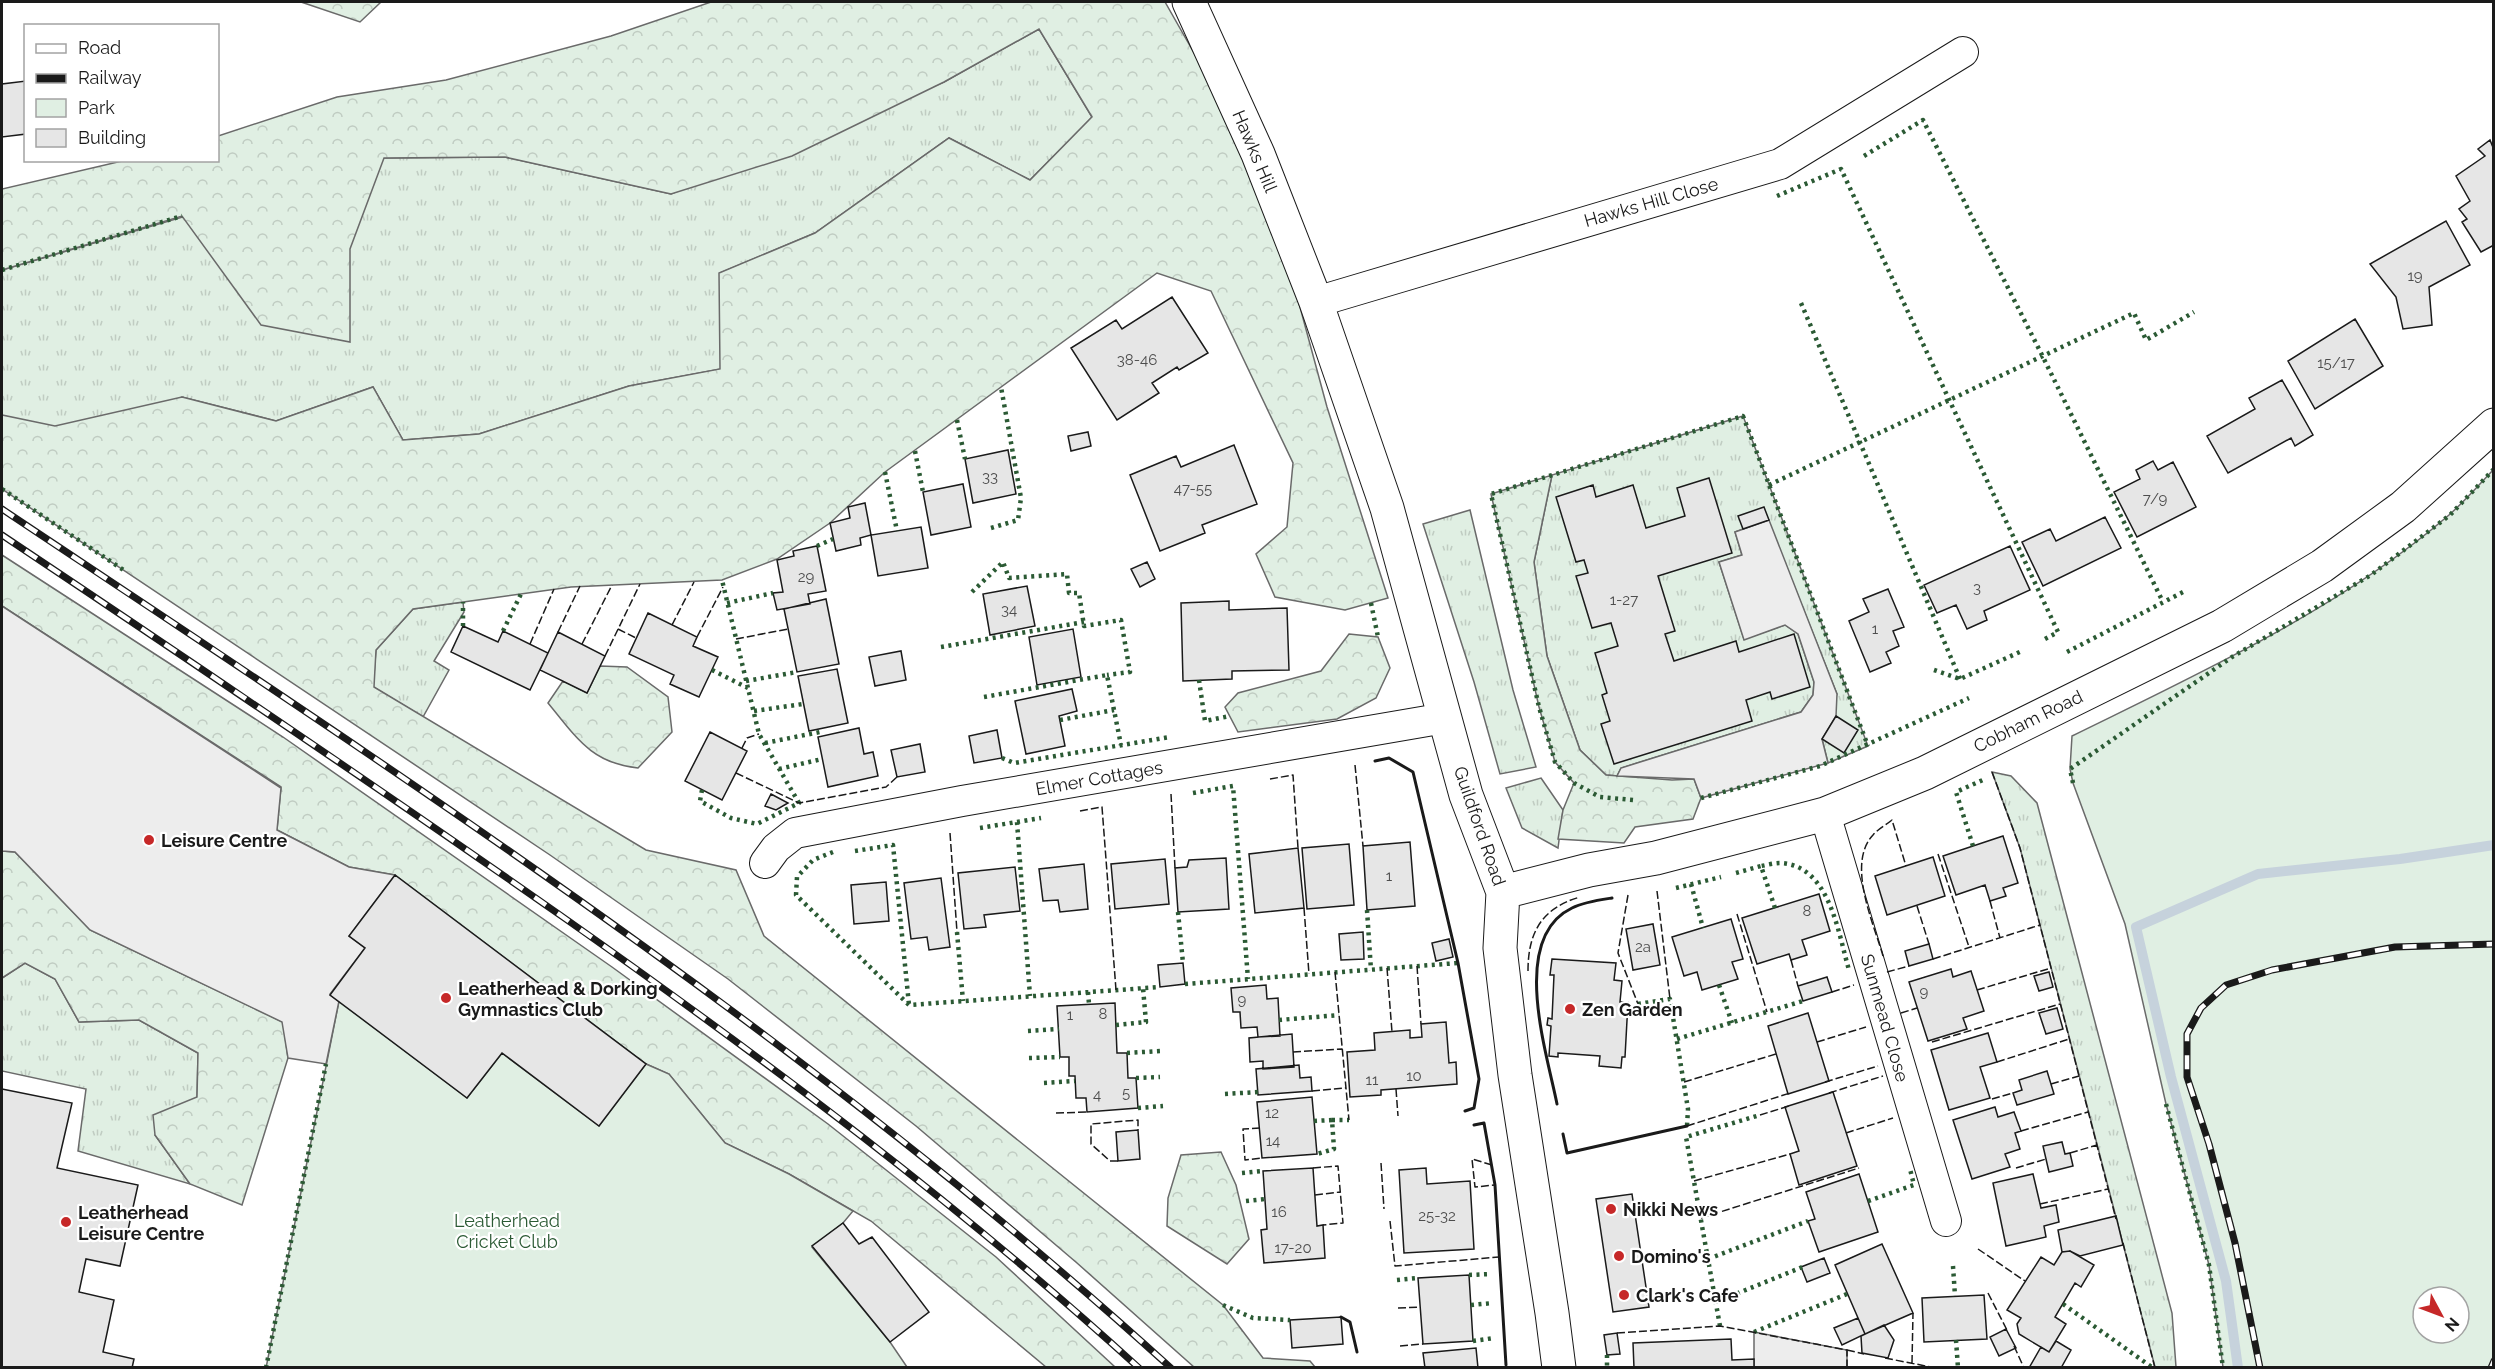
<svg xmlns="http://www.w3.org/2000/svg" width="2495" height="1369" font-family="Raleway,sans-serif">
<defs>
<pattern id="grass-tufts" width="24" height="20" patternUnits="userSpaceOnUse" patternTransform="scale(1.5)"><rect width="24" height="20" fill="#e0efe3"/><path d="M3 7l-1-3M5 7V3M7 7l1-3M15 17l-1-3M17 17v-4M19 17l1-3" fill="none" stroke="#c0ccc2"/></pattern>
<pattern id="forest-crowns" width="20" height="18" patternUnits="userSpaceOnUse" patternTransform="scale(1.5)"><rect width="20" height="18" fill="#e0efe3"/><path d="M2 6a3 3 0 1 1 6 0M12 15a3 3 0 1 1 6 0" fill="none" stroke="#c0ccc2"/></pattern>
</defs>
<rect width="100%" height="100%" fill="#fff"/>
<!-- grass -->
<path fill="url(#grass-tufts)" stroke="#6a6a6a" stroke-width="1.5" d="M1039 29 1092 117 1030 180 949 138 815 233 720 273 721 369 629 386 479 434 403 440 373 387 276 421 182 397 2 489V270L384 158 505 157 671 194 944 82Z
M1743 416 1868 746 1828 763 1822 739 1837 694 1768 520 1735 532 1742 555 1719 562 1744 639 1785 625 1798 634 1814 682 1813 695 1801 712 1621 768 1617 776 1606 775 1580 750 1547 656 1534 562 1552 475Z
M1470 510 1513 690 1536 767 1500 774 1474 682 1423 524Z
M463 602 464 612 434 661 449 670 423 717 373 687 376 650 413 609Z
M1992 772 2011 776 2037 803 2172 1313 2176 1367H2155L2020 848Z
M1541 778 1563 810 1558 848 1522 828 1506 788Z
M25 963 55 979 79 1022 139 1020 198 1053 197 1097 155 1135 190 1184 78 1151 86 1089 2 1071V978Z"/>
<!-- forest -->
<path fill="url(#forest-crowns)" stroke="#6a6a6a" stroke-width="1.5" d="M301 2H381L360 22Z
M711 2H1165L1239 132 1287 259 1327 407 1388 598 1345 610 1275 597 1256 554 1287 527 1293 463 1211 291 1157 273 885 472 830 523 777 559 722 580 571 587 413 609 376 650 374 687 646 850 736 870 764 936 1223 1305 1263 1358 1310 1361 1315 1367H1194L1077 1263 916 1126 728 979 550 855 2 489V415L55 426 182 397 276 421 373 387 403 440 479 434 629 386 720 369 719 273 815 233 949 138 1030 180 1092 117 1039 29 944 82 792 156 671 194 505 157 384 158 350 249V342L261 325 182 216 2 270V189L122 161 218 160V136L337 97 446 80 611 36Z
M1552 475 1534 562 1547 656 1580 750 1606 775 1672 780 1694 779 1701 798 1693 819 1635 827 1624 843 1558 839 1563 810 1574 783 1555 762 1539 707 1491 494Z
M2 555 283 737 612 967 828 1124 996 1257 1115 1367H1046L871 1221 789 1174 725 1143 669 1074 646 1064 395 875 349 867 277 830 281 787 2 606Z
M1349 634 1378 637 1390 668 1376 698 1337 719 1238 732 1225 707 1238 693 1321 671Z
M600 666 627 667 668 697 672 732 638 768C591 763 576 737 548 703L563 681 587 693Z
M2 851 15 852 90 930 283 1022 288 1058 242 1205 190 1184 155 1135 153 1115 197 1097 198 1053 139 1020 79 1022 55 979 25 963 2 978Z
M1221 1152 1236 1185 1249 1239 1227 1264 1167 1226 1168 1198 1181 1155Z"/>
<!-- park -->
<path fill="#e0efe3" stroke="#6a6a6a" stroke-width="1.5" fill-rule="evenodd" d="M2493 470V1367H2223L2209 1265 2166 1104 2125 924 2073 783 2070 769 2072 736C2200 673 2340 609 2449 515 2465 501 2479 485 2493 470ZM2423 1297H2459V1333H2423Z
M339 1001 467 1098 502 1053 599 1126 646 1064 669 1074 725 1143 789 1174 853 1211 843 1223 812 1247 890 1342 907 1367 266 1368Z"/>
<!-- parking -->
<path fill="#ededed" stroke="#6a6a6a" stroke-width="1.5" d="M1769 520 1837 694 1836 716 1822 739 1828 763 1701 798 1694 779 1617 776 1621 768 1801 712 1813 695 1814 682 1798 634 1785 625 1744 640 1719 562 1742 555 1735 532Z
M2 606 281 788 277 830 349 867 395 875 349 936 365 948 330 994 339 1001 326 1064 288 1058 282 1022 90 930 15 852 2 851Z
M1754 1332 1847 1350V1367H1754Z"/>
<g fill="none" stroke-linecap="round" stroke-linejoin="round">
<!-- stream -->
<path stroke="#c6d2dc" stroke-width="10" d="M2238 1368 2226 1281 2171 1077 2136 927 2258 874 2400 859 2494 845"/>
</g>
<!-- building -->
<path fill="#e6e6e6" stroke="#1a1a1a" stroke-width="1.5" d="M26 81V134L2 137V84Z
M2490 140 2494 150V245L2481 252 2462 222 2467 219 2459 209 2470 201 2456 176 2485 156 2478 149Z
M2446 221 2470 265 2429 287 2432 325 2403 329 2396 297 2370 264Z
M1172 297 1208 353 1179 370 1177 367 1152 383 1159 393 1117 420 1071 348 1116 320 1122 329Z
M2355 319 2383 366 2315 409 2288 361Z
M2282 380 2313 435 2295 446 2291 438 2228 473 2207 436 2255 409 2249 398Z
M1088 432 1091 446 1071 451 1068 436Z
M1234 445 1257 504 1202 525 1205 533 1160 551 1130 475 1176 456 1181 467Z
M1008 450 1016 494 973 503 965 459Z
M2153 461 2158 470 2173 462 2196 507 2137 537 2114 492 2140 479 2136 470Z
M1709 478 1732 553 1658 576 1675 631 1665 634 1674 661 1736 641 1739 652 1794 634 1810 687 1772 699 1770 692 1746 700 1752 721 1614 764 1601 724 1610 721 1602 695 1607 693 1595 653 1618 646 1611 623 1592 628 1576 576 1588 573 1584 560 1576 562 1556 497 1593 485 1596 497 1633 485 1646 528 1685 516 1677 488Z
M963 484 971 527 931 535 923 492Z
M865 503 871 535 860 538 861 545 836 551 830 523 850 518 848 507Z
M1764 507 1769 520 1743 529 1738 516Z
M2105 517 2121 548 2043 586 2022 542 2050 529 2056 541Z
M921 527 928 568 878 576 871 535Z
M817 546 826 591 808 594 810 604 777 610 773 593 783 592 777 560 794 556 793 551Z
M2010 546 2030 590 1984 611 1987 620 1967 629 1956 605 1937 613 1924 585Z
M1147 562 1155 579 1140 587 1131 569Z
M1027 586 1035 626 990 635 983 594Z
M1888 589 1904 627 1893 631 1899 646 1886 652 1891 663 1870 672 1849 621 1869 612 1863 599Z
M826 599 839 664 797 672 784 609Z
M1229 601V610L1287 608 1289 670 1232 671V679L1183 681 1181 603Z
M648 613 697 637 693 646 718 657 699 697 670 684 674 675 629 654Z
M463 626 498 642 503 631 548 653 530 690 451 652Z
M1073 629 1081 677 1037 685 1029 637Z
M558 632 605 656 587 693 540 670Z
M901 651 906 680 875 686 869 657Z
M837 669 848 723 809 731 798 676Z
M1072 689 1077 711 1059 716 1065 746 1026 754 1015 701Z
M1836 716 1858 730 1844 753 1822 739Z
M859 728 864 754 873 752 878 776 828 787 818 737Z
M997 730 1002 758 974 763 969 736Z
M710 732 747 751 722 800 685 781Z
M920 744 925 772 897 777 891 750Z
M771 794 788 803 776 810 765 806Z
M2003 836 2018 883 2003 888 2006 896 1990 901 1985 885 1956 895 1943 856Z
M1410 842 1415 906 1367 910 1363 846Z
M1349 844 1354 905 1307 909 1302 848Z
M1298 848 1304 908 1255 913 1249 854Z
M1933 857 1945 896 1887 915 1875 876Z
M1226 858 1229 909 1178 912 1175 868 1187 867 1189 860Z
M1165 859 1169 904 1115 909 1111 864Z
M1084 864 1088 909 1060 912 1058 900 1043 901 1039 869Z
M1015 867 1020 911 984 915 986 927 964 929 958 873Z
M395 875 646 1064 599 1126 502 1053 467 1098 330 995 365 948 349 936Z
M941 878 950 947 929 950 927 937 911 939 904 883Z
M886 882 889 921 854 924 851 885Z
M1819 894 1830 931 1802 940 1807 955 1791 960 1789 954 1757 964 1742 918Z
M1731 919 1743 959 1732 962 1738 979 1702 990 1697 972 1684 976 1672 937Z
M1653 924 1660 965 1633 970 1626 929Z
M1363 932 1364 959 1341 960 1339 934Z
M1449 939 1453 957 1436 961 1432 943Z
M1929 944 1933 959 1909 966 1905 951Z
M1552 959 1616 963 1614 980 1622 981 1620 1002H1628L1625 1057H1622L1621 1068 1599 1066 1600 1056 1558 1053V1057L1549 1056 1551 1026 1547 1025 1548 1018 1552 1019 1554 975H1550Z
M1183 963 1185 984 1160 987 1158 965Z
M1951 969 1953 977 1971 971 1984 1011 1963 1018 1967 1029 1928 1041 1909 982Z
M2049 972 2053 987 2039 991 2034 976Z
M1827 977 1832 992 1803 1001 1798 986Z
M1266 985 1267 999 1278 998 1280 1036 1258 1037 1257 1027 1241 1028 1240 1012H1233L1231 988Z
M1115 1003 1117 1053H1127L1128 1078H1136L1138 1108 1087 1112 1086 1098H1076L1075 1076H1069V1057H1060L1057 1006Z
M2057 1008 2063 1029 2046 1034 2039 1013Z
M1808 1013 1829 1081 1788 1094 1768 1026Z
M1446 1022 1449 1063 1456 1062 1457 1084 1381 1090V1095L1350 1097 1347 1052 1375 1050 1374 1033 1410 1030V1038L1422 1037 1421 1024Z
M1988 1033 1997 1062 1980 1067 1990 1098 1949 1110 1931 1050Z
M1292 1034 1294 1067 1263 1069V1061L1250 1062 1249 1038Z
M1299 1065 1300 1078 1311 1077 1312 1091 1258 1095 1256 1069Z
M2047 1071 2054 1094 2017 1105 2013 1093 2022 1090 2019 1080Z
M2 1089 72 1103 57 1168 138 1185 120 1266 86 1259 79 1292 114 1300 103 1352 134 1359 132 1368H2Z
M1833 1092 1857 1166 1799 1185 1790 1154 1799 1151 1785 1107Z
M1312 1097 1317 1154 1262 1158 1257 1102Z
M1995 1107 1998 1117 2014 1112 2021 1131 2015 1133 2020 1149 2005 1154 2010 1167 1972 1179 1953 1120Z
M1138 1130 1140 1159 1118 1161 1116 1132Z
M2062 1142 2065 1154 2070 1153 2073 1166 2049 1172 2043 1146Z
M1313 1168 1317 1226 1323 1225 1325 1258 1264 1263 1261 1230 1267 1229 1263 1171Z
M1426 1168 1427 1184 1470 1181 1474 1249 1404 1253 1399 1170Z
M1859 1174 1878 1232 1819 1252 1808 1221 1815 1219 1806 1192Z
M2033 1174 2041 1208 2056 1205 2059 1222 2044 1226 2046 1237 2006 1246 1993 1183Z
M1632 1194 1649 1307 1613 1312 1596 1199Z
M2116 1216 2123 1245 2080 1256 2070 1251 2062 1252 2058 1230Z
M843 1223 859 1244 872 1237 929 1312 890 1342 812 1246Z
M1882 1244 1913 1313 1865 1334 1835 1265Z
M2070 1251 2094 1265 2081 1287 2075 1283 2055 1317 2066 1324 2049 1352 2019 1334 2017 1324 2021 1318 2007 1310 2041 1257 2054 1265 2062 1252Z
M1824 1258 1830 1273 1807 1282 1801 1267Z
M1469 1275 1473 1341 1423 1344 1418 1278Z
M1984 1295 1987 1339 1924 1342 1922 1298Z
M1341 1317 1343 1344 1292 1348 1290 1320Z
M1858 1318 1865 1334 1842 1345 1834 1328Z
M1884 1325 1894 1340 1888 1358 1862 1353 1861 1336Z
M2006 1329 2016 1348 1999 1356 1990 1337Z
M1617 1333 1620 1354 1607 1355 1604 1335Z
M1731 1339 1732 1360 1754 1359V1368H1634L1633 1343Z
M2056 1341 2071 1350 2061 1368H2029L2041 1347 2049 1352Z
M1476 1348 1478 1368H1425L1423 1353Z"/>
<g fill="none" stroke-linecap="round" stroke-linejoin="round">
<defs>
<path id="street" d="M1316 302 1780 164 1963 52
M1825 814 1946 1221
M765 863 776 848 795 833 962 801 1445 718"/>
<path id="secondary" d="M1189 2 1258 154 1316 302 1387 508 1466 795 1503 892 1500 948 1515 1075 1552 1313 1559 1368
M1503 892 1589 870 1656 858 1825 814 1925 773 2222 626 2322 566 2403 507 2494 425"/>
</defs>
<!-- street casing -->
<use href="#street" stroke="#1a1a1a" stroke-width="32"/>
<!-- secondary casing -->
<use href="#secondary" stroke="#1a1a1a" stroke-width="35"/>
<!-- street -->
<use href="#street" stroke="#fff" stroke-width="30"/>
<!-- secondary -->
<use href="#secondary" stroke="#fff" stroke-width="33"/>
<defs>
<path id="rail" d="M2 509C404 777 812 1042 1171 1368
M2 535C192 662 382 790 570 922 767 1061 960 1205 1139 1368
M2260 1368 2235 1243 2209 1144 2187 1077V1034L2201 1008 2226 985 2272 970 2395 947 2494 944
M2491 1368 2494 1361"/>
</defs>
<!-- rail casing -->
<use href="#rail" stroke="#1a1a1a" stroke-width="7"/>
<!-- rail -->
<use href="#rail" stroke="#fff" stroke-width="4.5" stroke-dasharray="14" stroke-linecap="butt"/>
<!-- hedge -->
<path stroke="#2b5a34" stroke-width="4.5" stroke-dasharray="3 4.5" stroke-linecap="butt" d="M1864 156 1923 120 2043 357 2163 602
M1777 196 1841 169 2058 632 2043 640
M2 270 182 216
M1801 303 1960 679
M957 420 965 459
M915 451 923 492
M885 472 897 531
M1769 485 2134 313 2146 340 2194 312
M2 489 125 571
M991 528 1018 520 1021 498 1001 387
M817 546 833 539
M972 592 1003 562 1009 578 1067 574 1069 593H1079L1084 626 1121 620 1130 672 1107 675
M727 603 773 593
M1371 603 1378 637
M463 626V602
M503 631 521 594
M941 647 1084 622
M2067 652 2185 591
M712 670 748 688
M1934 670 1960 679 2022 651
M1199 680 1205 721 1230 716
M746 681 797 672
M984 697 1107 675 1121 745
M754 711 803 704
M1060 720 1114 710
M765 743 820 732
M1002 758 1014 763 1170 737
M779 769 822 759
M2073 783 2070 769 2232 657 2371 575 2450 515 2494 469
M702 790 700 801 731 818 757 824 799 803 759 734 722 580
M1193 793 1233 786 1248 979
M1701 798 1820 766 1969 698
M1633 800 1600 797 1574 783 1555 762 1539 707 1491 494 1743 416 1868 746
M1017 822 1030 996
M980 828 1041 818
M1973 846 1956 792 1985 779
M855 851 893 845 909 1005
M833 852 813 860 797 877 796 895 909 1005 1160 987
M1736 873 1761 866
M1691 884 1703 928
M1676 888 1721 877
M1775 908 1761 866C1767 865 1774 863 1780 863 1830 865 1838 933 1849 970
M1367 910 1371 970
M1178 912 1183 963
M957 932 963 1001
M1185 984 1458 963
M1719 985 1732 1023
M1088 992 1089 1004
M1638 1004 1670 999 1688 1109 1687 1126
M1279 1020 1339 1015
M1116 1025 1146 1022 1143 988
M1028 1031 1059 1029
M1677 1039 1803 1001
M1127 1053 1160 1051
M1029 1058 1060 1057
M1136 1078 1160 1077
M1044 1083 1075 1081
M1225 1094 1258 1092
M2166 1104 2209 1265 2223 1368
M1138 1108 1163 1106
M1332 1120H1349
M1314 1121 1332 1120 1334 1149 1317 1154
M1242 1173 1263 1171
M1246 1201 1265 1199
M1868 1201 1914 1185 1910 1169
M1708 1259 1808 1221
M1953 1266 1955 1296
M1469 1275 1490 1274
M1397 1280 1418 1278
M1716 1302 1805 1266
M2063 1304 2153 1368
M1223 1305 1253 1318 1290 1320
M1471 1305 1493 1303
M1720 1326 1686 1137 1760 1115
M1754 1332 1847 1294
M1956 1340 1958 1368
M1473 1341 1494 1338
M1607 1355V1368
M266 1368 326 1064"/>
<!-- fence -->
<path stroke="#1a1a1a" stroke-width="1.5" stroke-dasharray="8 3" stroke-linecap="butt" d="M672 625 694 582
M618 629 636 638
M558 632 580 586
M697 637 723 587
M736 639 788 629
M530 644 554 589
M582 644 612 585
M605 656 640 584
M742 748 747 738 759 734
M1355 765 1363 846
M1992 772 2020 848 2116 1219
M736 773 799 803 886 787 897 777
M1270 779 1293 775 1298 848
M1171 794 1175 868
M1080 811 1102 807 1116 990
M950 833 957 932
M1938 854 1969 947
M1657 891 1670 999
M1628 895 1618 953 1638 1004
M1990 901 2000 938
M1917 906 1929 944
M1304 908 1309 974
M1737 914 1767 1012
M1883 956C1874 924 1846 864 1873 835 1878 829 1886 825 1892 820L1906 866
M1933 959 2040 925
M1791 960 1798 986
M1417 966 1421 1024
M1387 968 1392 1032
M1528 971C1528 932 1542 908 1580 897
M1335 972 1349 1120
M1887 972 1909 966
M1977 990 2051 968
M1832 992 1854 985
M1901 1013 1917 1008
M1817 1042 1866 1027
M1932 1042 2060 1004
M1293 1052 1342 1049
M1997 1062 2069 1039
M1684 1082 1776 1054
M1825 1082 1878 1066
M2051 1084 2079 1076
M1396 1089 1398 1116
M1312 1091 1346 1088
M1829 1093 1883 1076
M1992 1099 2013 1093
M1056 1113 1087 1112
M1760 1115 1789 1106
M1687 1126 1790 1093
M1260 1128 1243 1129 1245 1160 1262 1158
M2021 1131 2088 1112
M1846 1133 1893 1118
M2070 1153 2097 1145
M1118 1161H1110L1091 1144V1124L1138 1120V1130
M1381 1163 1384 1209
M1492 1165 1472 1159 1475 1187 1495 1185
M1313 1168 1338 1166 1343 1223 1323 1225
M2016 1168 2046 1159
M1694 1181 1790 1154
M1315 1195 1340 1192
M2040 1204 2108 1189
M1701 1218 1859 1168
M1390 1221 1395 1266 1499 1257
M2123 1243 2155 1368
M1978 1249 2025 1281
M1988 1293 2008 1332
M1398 1308 1420 1307
M1617 1333 1720 1326 1847 1350V1368
M1400 1346 1423 1344
M2014 1346 2024 1368
M1847 1350 1864 1354
M1885 1358 1936 1368
M1912 1363 1913 1313"/>
<!-- wall -->
<path stroke="#1a1a1a" stroke-width="3" d="M1375 761 1389 758 1413 772 1458 963 1479 1079 1474 1108 1465 1111
M1557 1104C1547 1053 1509 938 1572 908 1584 902 1599 900 1612 898
M1474 1125 1484 1123 1495 1185 1506 1365
M1563 1134 1567 1153 1687 1126
M1341 1317 1350 1322 1357 1352"/>
</g>
<!-- markers -->
<g fill="#c62828" stroke="#fff" stroke-width="2">
<circle cx="149" cy="840" r="6"/>
<circle cx="446" cy="998" r="6"/>
<circle cx="1570" cy="1009" r="6"/>
<circle cx="1611" cy="1209" r="6"/>
<circle cx="66" cy="1222" r="6"/>
<circle cx="1619" cy="1256" r="6"/>
<circle cx="1624" cy="1295" r="6"/>
</g>
<g text-anchor="middle" dominant-baseline="central" stroke-width="4.5" stroke-linejoin="round" paint-order="stroke">
<!-- number labels -->
<g font-size="15" fill="#4d4d4d">
<text x="2415" y="276">19</text>
<text x="1137" y="360">38-46</text>
<text x="2336" y="363">15/17</text>
<text x="990" y="477">33</text>
<text x="1193" y="489">47-55</text>
<text x="2155" y="499">7/9</text>
<text x="806" y="577">29</text>
<text x="1977" y="588">3</text>
<text x="1624" y="600">1-27</text>
<text x="1009" y="610">34</text>
<text x="1875" y="629">1</text>
<text x="1389" y="876">1</text>
<text x="1807" y="911">8</text>
<text x="1643" y="947">2a</text>
<text x="1924" y="992">9</text>
<text x="1242" y="1000">9</text>
<text x="1103" y="1014">8</text>
<text x="1070" y="1015">1</text>
<text x="1414" y="1076">10</text>
<text x="1372" y="1080">11</text>
<text x="1126" y="1093">5</text>
<text x="1097" y="1095">4</text>
<text x="1272" y="1113">12</text>
<text x="1273" y="1141">14</text>
<text x="1279" y="1212">16</text>
<text x="1437" y="1216">25-32</text>
<text x="1293" y="1248">17-20</text>
</g>
<!-- street labels -->
<g font-size="18" fill="#1a1a1a" stroke="#fff">
<text transform="translate(1255 151) rotate(67)">Hawks Hill</text>
<text transform="translate(1651 202) rotate(-16)">Hawks Hill Close</text>
<text transform="translate(2028 721) rotate(-26)">Cobham Road</text>
<text transform="translate(1099 778) rotate(-10)">Elmer Cottages</text>
<text transform="translate(1480 826) rotate(71)">Guildford Road</text>
<text transform="translate(1885 1018) rotate(74)">Sunmead Close</text>
</g>
<!-- poi labels -->
<g font-size="18" font-weight="bold" fill="#1a1a1a" stroke="#fff" text-anchor="start">
<text x="161" y="840">Leisure Centre</text>
<text x="458" y="988">Leatherhead &amp; Dorking<tspan x="458" dy="21">Gymnastics Club</tspan></text>
<text x="1582" y="1009">Zen Garden</text>
<text x="1623" y="1209">Nikki News</text>
<text x="78" y="1212">Leatherhead<tspan x="78" dy="21">Leisure Centre</tspan></text>
<text x="1631" y="1256">Domino's</text>
<text x="1636" y="1295">Clark's Cafe</text>
</g>
<!-- park labels -->
<g font-size="18" fill="#2b5a34" stroke="#fff">
<text x="507" y="1220">Leatherhead<tspan x="507" dy="21">Cricket Club</tspan></text>
</g>
</g>
<!-- border -->
<rect width="2495" height="1369" fill="none" stroke="#1a1a1a" stroke-width="6"/>
<!-- legend -->
<rect x="24" y="24" width="195" height="138" fill="#ffffff" stroke="#a3a3a3" stroke-width="1.5"/>
<rect x="36" y="44" width="30" height="9" fill="#ffffff" stroke="#a3a3a3" stroke-width="1.5"/>
<text x="78" y="54" font-size="18" fill="#1a1a1a">Road</text>
<rect x="36" y="74" width="30" height="9" fill="#1a1a1a" stroke="#a3a3a3" stroke-width="1.5"/>
<text x="78" y="84" font-size="18" fill="#1a1a1a">Railway</text>
<rect x="36" y="99" width="30" height="18" fill="#e0efe3" stroke="#a3a3a3" stroke-width="1.5"/>
<text x="78" y="114" font-size="18" fill="#1a1a1a">Park</text>
<rect x="36" y="129" width="30" height="18" fill="#e6e6e6" stroke="#a3a3a3" stroke-width="1.5"/>
<text x="78" y="144" font-size="18" fill="#1a1a1a">Building</text>
<!-- north arrow -->
<g transform="translate(2441 1315) rotate(131)"><circle r="28" fill="#ffffff" stroke="#a3a3a3" stroke-width="1.5"/>
<path d="M0-4.5L10 22L0 15L-10 22Z" fill="#c62828"/>
<text y="-9" font-size="16" font-weight="bold" text-anchor="middle" fill="#1a1a1a">N</text>
</g>
</svg>
